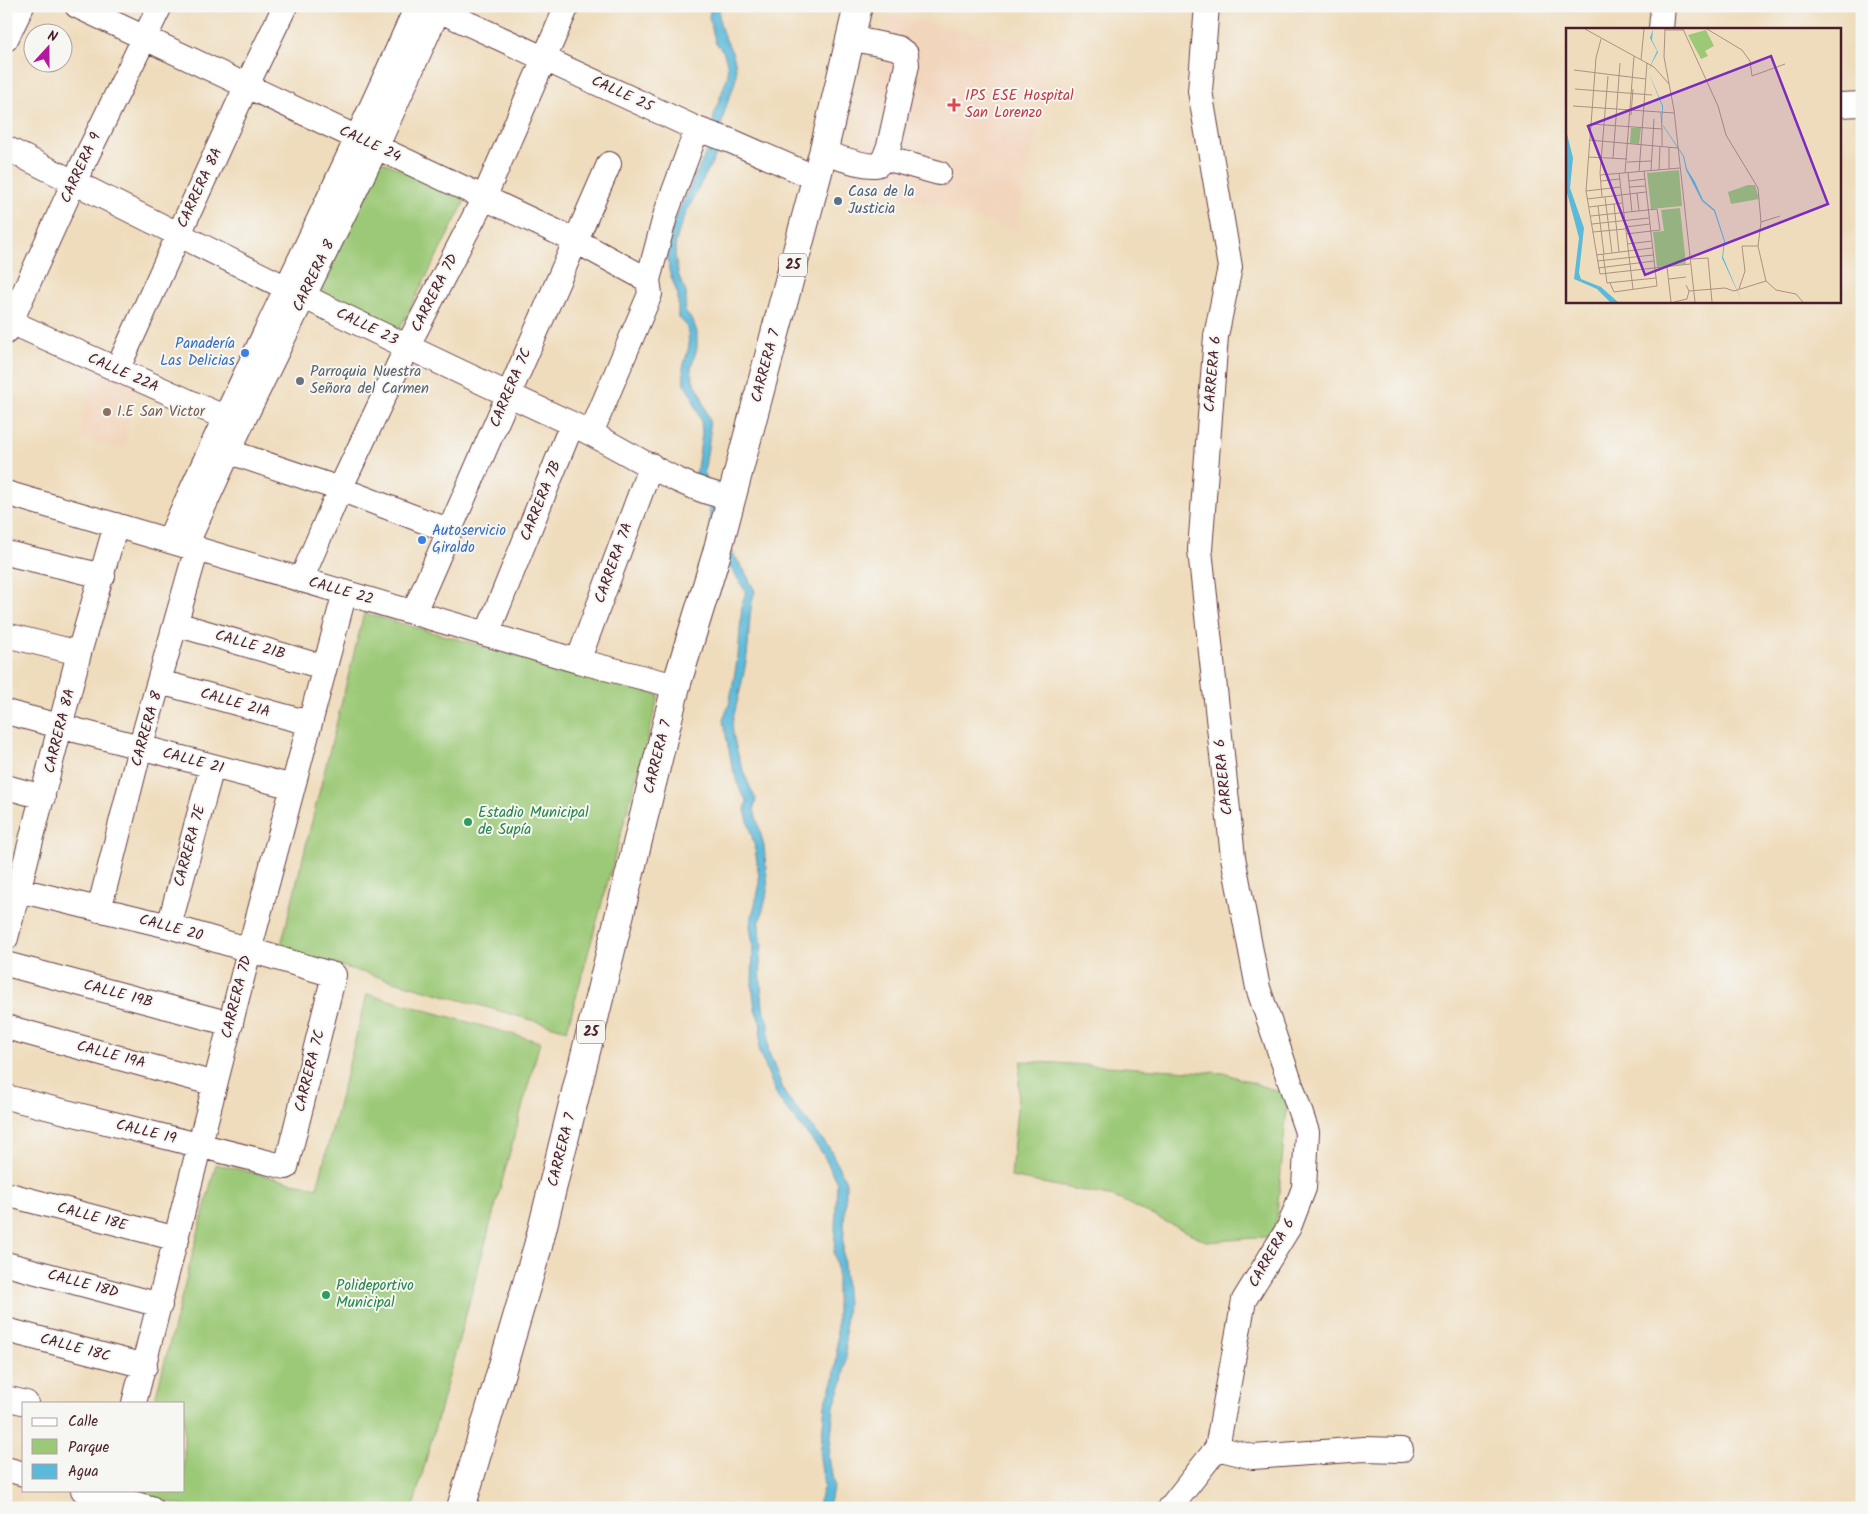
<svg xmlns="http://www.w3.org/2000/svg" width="1868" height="1514" font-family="Kalam,sans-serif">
<rect width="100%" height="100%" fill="#f6f6f2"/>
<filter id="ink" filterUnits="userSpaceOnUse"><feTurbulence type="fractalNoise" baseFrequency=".02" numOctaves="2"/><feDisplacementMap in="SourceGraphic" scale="10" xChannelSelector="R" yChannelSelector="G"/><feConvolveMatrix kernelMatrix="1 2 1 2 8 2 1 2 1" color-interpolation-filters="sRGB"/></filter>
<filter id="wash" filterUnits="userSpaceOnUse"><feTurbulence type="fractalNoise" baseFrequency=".0096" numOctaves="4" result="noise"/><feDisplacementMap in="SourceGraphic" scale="20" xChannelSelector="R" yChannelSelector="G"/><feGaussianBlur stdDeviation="1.12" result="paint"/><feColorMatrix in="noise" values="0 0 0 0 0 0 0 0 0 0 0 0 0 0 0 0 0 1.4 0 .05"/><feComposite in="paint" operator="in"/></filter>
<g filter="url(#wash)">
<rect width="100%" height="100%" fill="#efdcbc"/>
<!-- built -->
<path fill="#f2d5bd" d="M890 15 1055 50 1016 230 846 178Z
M91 367 136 384 124 448 80 440Z"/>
<!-- green -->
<path fill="#9cc977" stroke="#737451" d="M379 160 466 199 398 332 315 289Z
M364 613 659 695 567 1030 280 949Z
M367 994 540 1042 413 1508H192L131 1492 132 1490H184V1403H154L216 1164 317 1188Z
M1021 1061 1224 1073 1288 1095 1275 1236 1208 1242 1114 1197 1011 1177Z"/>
<!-- water -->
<path fill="#5bbad9" stroke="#526c82" d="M711 6H720C715 37 737 45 736 74 736 85 728 99 725 110 720 125 722 140 716 155 704 179 682 216 676 241 674 253 676 267 680 279 682 283 685 288 686 293 687 299 685 306 685 312L693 321 697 332V348L691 368 693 380 700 392 709 420 710 434 704 474 716 495 728 546 744 570 755 591C748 612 750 634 747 655 744 677 738 698 733 719 729 736 747 784 756 799L754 809 764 846 767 877 768 890 759 925 762 946 760 959 761 985 763 1007 769 1023 768 1050 785 1094 830 1149 846 1182 843 1253 847 1304 845 1324 846 1356 843 1381 834 1406 829 1457 834 1487 827 1508H817L824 1486 820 1458 825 1404 834 1379 837 1356V1269L834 1254 837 1183 823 1154 778 1098 759 1051 761 1025 755 1009 752 985 753 946 750 925 759 888V877L755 848 745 810 747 801 740 790 732 766 723 720 729 705 738 656 742 604 746 592 712 538 708 494 696 475 702 434 701 421 692 397 684 383 683 368 689 346 688 333 686 325 678 317V295L669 271 667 246 674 221 711 142 714 115 728 75 727 63 723 51 716 44 709 17Z"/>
</g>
<g filter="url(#ink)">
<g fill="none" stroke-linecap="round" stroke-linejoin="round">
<defs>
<path id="minor" d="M77 6 576 241 648 280 650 294 591 433
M430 6 697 129 731 141 816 178
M1661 29 1663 6
M6 39 22 6
M1839 105 1862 104
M6 148C193 242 380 336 570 423 620 446 678 489 731 498
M823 153C835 156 869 169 879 164 885 160 886 153 889 146L907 65 906 54 898 48 850 38
M885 158 939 173
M648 280 666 213 697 129
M6 320 237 423
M6 332 74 182 160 6
M117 370 246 87 285 6
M230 452 340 489 450 531
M6 493 578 661 676 686
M169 540C249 361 338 186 417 6
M186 545 241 425 376 148 440 6
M6 553 103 576
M301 580 340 489 407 347 484 198 567 6
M414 612 609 164
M176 624 323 667
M487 634 572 424
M6 635 79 653
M578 661 651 465
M160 682 309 723
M6 712 293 787
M6 787 43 797
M6 887 169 926 334 975 286 1167 6 1097
M99 910 140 748 197 548
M169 926 212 767
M6 938 79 653 116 525
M6 964 231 1024
M6 1027 215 1084
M6 1194 177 1239
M6 1264 160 1305
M6 1330 145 1366
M6 1398 26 1403
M134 1403 249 951 345 592
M1217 1448 1253 1457 1364 1449 1401 1450
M6 1469 24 1474
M83 1490 151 1508
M1170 1508 1217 1448 1244 1300 1289 1227 1304 1188 1307 1132 1258 988 1233 857 1200 550 1216 336 1230 267 1200 91 1207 6"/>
<path id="major" d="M461 1508 538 1246 676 686 716 556 823 153 858 6"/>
</defs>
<!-- minor casing -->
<use href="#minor" stroke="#633b41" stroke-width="26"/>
<!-- major casing -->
<use href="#major" stroke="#633b41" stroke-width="30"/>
<!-- minor -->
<use href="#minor" stroke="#fff" stroke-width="24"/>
<!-- major -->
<use href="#major" stroke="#fff" stroke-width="28"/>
</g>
</g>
<!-- markers -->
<path fill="#e0444e" stroke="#f6f6f2" stroke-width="2" d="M951.5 97.5h5v5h5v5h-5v5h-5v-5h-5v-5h5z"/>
<circle fill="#5c6f8a" stroke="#f6f6f2" stroke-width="2" cx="838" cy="201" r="5"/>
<g fill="#3f7fe0" stroke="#f6f6f2" stroke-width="2">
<circle cx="245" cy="353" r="5"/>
<circle cx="422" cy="540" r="5"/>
</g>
<circle fill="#6b7280" stroke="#f6f6f2" stroke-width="2" cx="300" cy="381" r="5"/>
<circle fill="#8d6e63" stroke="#f6f6f2" stroke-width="2" cx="107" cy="412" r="5"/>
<g fill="#2e9e5b" stroke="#f6f6f2" stroke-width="2">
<circle cx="468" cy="822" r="5"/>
<circle cx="326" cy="1295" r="5"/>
</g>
<g text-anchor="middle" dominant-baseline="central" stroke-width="4" stroke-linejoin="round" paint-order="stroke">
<!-- shield labels -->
<g fill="#f6f6f2" stroke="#7e6067" stroke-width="1">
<rect x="779" y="253.5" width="28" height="23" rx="4"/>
<rect x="577" y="1020.5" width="28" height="23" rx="4"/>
</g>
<g font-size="14" font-weight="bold" fill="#4a1f2b">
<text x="793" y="265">25</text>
<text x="591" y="1032">25</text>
</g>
<!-- street labels -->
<g font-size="15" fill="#4a1f2b" stroke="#f6f6f2">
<text transform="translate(622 94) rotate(25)">CALLE 25</text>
<text transform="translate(370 144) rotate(25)">CALLE 24</text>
<text transform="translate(81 168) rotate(-65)">CARRERA 9</text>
<text transform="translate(200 188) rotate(-65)">CARRERA 8A</text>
<text transform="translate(314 276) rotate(-64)">CARRERA 8</text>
<text transform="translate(435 293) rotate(-63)">CARRERA 7D</text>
<text transform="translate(367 327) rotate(26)">CALLE 23</text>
<text transform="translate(766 366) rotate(-75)">CARRERA 7</text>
<text transform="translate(123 373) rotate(24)">CALLE 22A</text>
<text transform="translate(1213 374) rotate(-85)">CARRERA 6</text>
<text transform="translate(511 388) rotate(-67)">CARRERA 7C</text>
<text transform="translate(541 501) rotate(-68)">CARRERA 7B</text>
<text transform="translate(614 563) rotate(-70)">CARRERA 7A</text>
<text transform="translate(341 591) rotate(16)">CALLE 22</text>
<text transform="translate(250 645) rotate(16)">CALLE 21B</text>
<text transform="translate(235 703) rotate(16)">CALLE 21A</text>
<text transform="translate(147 729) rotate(-74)">CARRERA 8</text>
<text transform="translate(60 731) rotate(-76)">CARRERA 8A</text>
<text transform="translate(658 757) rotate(-76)">CARRERA 7</text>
<text transform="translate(193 761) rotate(15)">CALLE 21</text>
<text transform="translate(1224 777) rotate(-96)">CARRERA 6</text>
<text transform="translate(190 846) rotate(-75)">CARRERA 7E</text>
<text transform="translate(171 928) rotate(15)">CALLE 20</text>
<text transform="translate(118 994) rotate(15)">CALLE 19B</text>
<text transform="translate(237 997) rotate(-76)">CARRERA 7D</text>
<text transform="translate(111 1055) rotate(15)">CALLE 19A</text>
<text transform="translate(310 1071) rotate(-76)">CARRERA 7C</text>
<text transform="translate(146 1132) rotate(14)">CALLE 19</text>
<text transform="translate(562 1150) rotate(-76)">CARRERA 7</text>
<text transform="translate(92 1217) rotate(15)">CALLE 18E</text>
<text transform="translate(1272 1253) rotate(-60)">CARRERA 6</text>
<text transform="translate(83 1284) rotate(15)">CALLE 18D</text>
<text transform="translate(75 1348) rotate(15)">CALLE 18C</text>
</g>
<!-- health labels -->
<g font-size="15" fill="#be3a42" stroke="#f6f6f2" text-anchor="start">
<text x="965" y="96">IPS ESE Hospital<tspan x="965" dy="17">San Lorenzo</tspan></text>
</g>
<!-- service labels -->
<g font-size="15" fill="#4e5e75" stroke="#f6f6f2" text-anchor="start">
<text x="848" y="192">Casa de la<tspan x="848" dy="17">Justicia</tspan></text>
</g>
<!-- shop labels -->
<g font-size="15" fill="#366cbe" stroke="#f6f6f2" text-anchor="end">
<text x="235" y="344">Panadería<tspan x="235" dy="17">Las Delicias</tspan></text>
<text x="432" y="531" text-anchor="start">Autoservicio<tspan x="432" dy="17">Giraldo</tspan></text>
</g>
<!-- worship labels -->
<g font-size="15" fill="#5b616d" stroke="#f6f6f2" text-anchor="start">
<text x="310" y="372">Parroquia Nuestra<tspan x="310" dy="17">Señora del Carmen</tspan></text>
</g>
<!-- education labels -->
<g font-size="15" fill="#785e54" stroke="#f6f6f2" text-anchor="start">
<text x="117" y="412">I.E San Victor</text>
</g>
<!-- leisure labels -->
<g font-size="15" fill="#27864d" stroke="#f6f6f2" text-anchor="start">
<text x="478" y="813">Estadio Municipal<tspan x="478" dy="17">de Supía</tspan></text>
<text x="336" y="1286">Polideportivo<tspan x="336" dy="17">Municipal</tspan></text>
</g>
</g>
<!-- overview -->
<g transform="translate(1566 28)">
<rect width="275" height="275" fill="#efdcbc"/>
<path d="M140 2 148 18 139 23 142 28 135 31 122 7ZM65 100H75L73 116 64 115ZM113 142 116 178 85 181 81 145ZM182 157H189L193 171 165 176 162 164ZM114 180 120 236 91 239 87 204 98 203 95 182Z" fill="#9cc977"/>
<path d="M87 1 86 12 92 24 82 43 97 78V97L118 128 121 141 129 154 137 172 149 182 159 213 157 229 176 274 156 230 158 213 148 183 136 173 120 142 117 128 97 98 96 78 82 43 91 23 84 10ZM0 102 7 130 4 160 18 200 13 245 15 251 35 259 52 274H44L31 261 8 251 13 210 0 161Z" fill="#5bbad9"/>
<path fill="none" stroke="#ad9082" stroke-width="1" d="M19 1 88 39 103 56M99 1 98 29 108 82 129 274M117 1 152 78 160 107 192 160 195 194 192 218 200 253 210 262 230 266 237 274M141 1 176 22 184 33 186 48 219 36M99 2H117M35 11 30 30 20 163 34 246 124 236M75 32 78 1M8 42 80 51M9 61 86 67M7 78 108 85M95 85 96 101M65 87 67 61M25 96 96 101V118M23 112 112 120M103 119V141M22 129 61 131M47 130 54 35M61 134 86 133M93 142 94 118M85 143 88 91M73 144 81 35M53 145 67 261M59 145 68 28M62 145 66 184M34 147 114 140M35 153 54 151M63 153 79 151M63 159 79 158M20 163 54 159M71 165 73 183M36 169 34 145 42 48M39 169 46 225M21 171 80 164M48 176 53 224M32 178 38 226M23 179 56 175M25 188 91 181 94 202 60 206M195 194 214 188M26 196 83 190M59 199 84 196M27 204 59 201M61 216 86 213M37 226 41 255 90 250M30 227 86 220M125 231 142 230 146 274M31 233 87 227M101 239 105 274M32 240 88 233M103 251 120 249M44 255 48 264 91 258 78 143M173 261 179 243 176 218H192M123 263 159 260 168 263 200 253M108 274 121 271 123 263 120 257"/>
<path fill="#7b2cbf" fill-opacity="0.15" stroke="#7b2cbf" stroke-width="2.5" d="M205 28 262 176 79 247 22 98Z"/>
<rect width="275" height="275" fill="none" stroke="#4a1f2b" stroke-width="2.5"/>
</g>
<!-- margin -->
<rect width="1868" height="1514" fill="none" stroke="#f6f6f2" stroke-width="25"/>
<!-- legend -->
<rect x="22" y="1402" width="162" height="90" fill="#f6f6f2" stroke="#b1a0a2"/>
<rect x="32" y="1418" width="25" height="8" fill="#ffffff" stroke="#b1a0a2"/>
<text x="68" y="1426" font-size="15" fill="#4a1f2b">Calle</text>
<rect x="32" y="1439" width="25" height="15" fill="#9cc977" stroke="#b1a0a2"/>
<text x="68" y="1452" font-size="15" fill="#4a1f2b">Parque</text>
<rect x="32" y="1464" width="25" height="15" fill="#5bbad9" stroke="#b1a0a2"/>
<text x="68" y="1476" font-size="15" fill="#4a1f2b">Agua</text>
<!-- north arrow -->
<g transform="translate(48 48) rotate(21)"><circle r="24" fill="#f6f6f2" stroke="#b1a0a2"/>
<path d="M0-4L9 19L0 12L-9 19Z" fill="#b5179e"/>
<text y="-8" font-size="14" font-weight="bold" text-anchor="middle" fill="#4a1f2b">N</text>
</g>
</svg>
